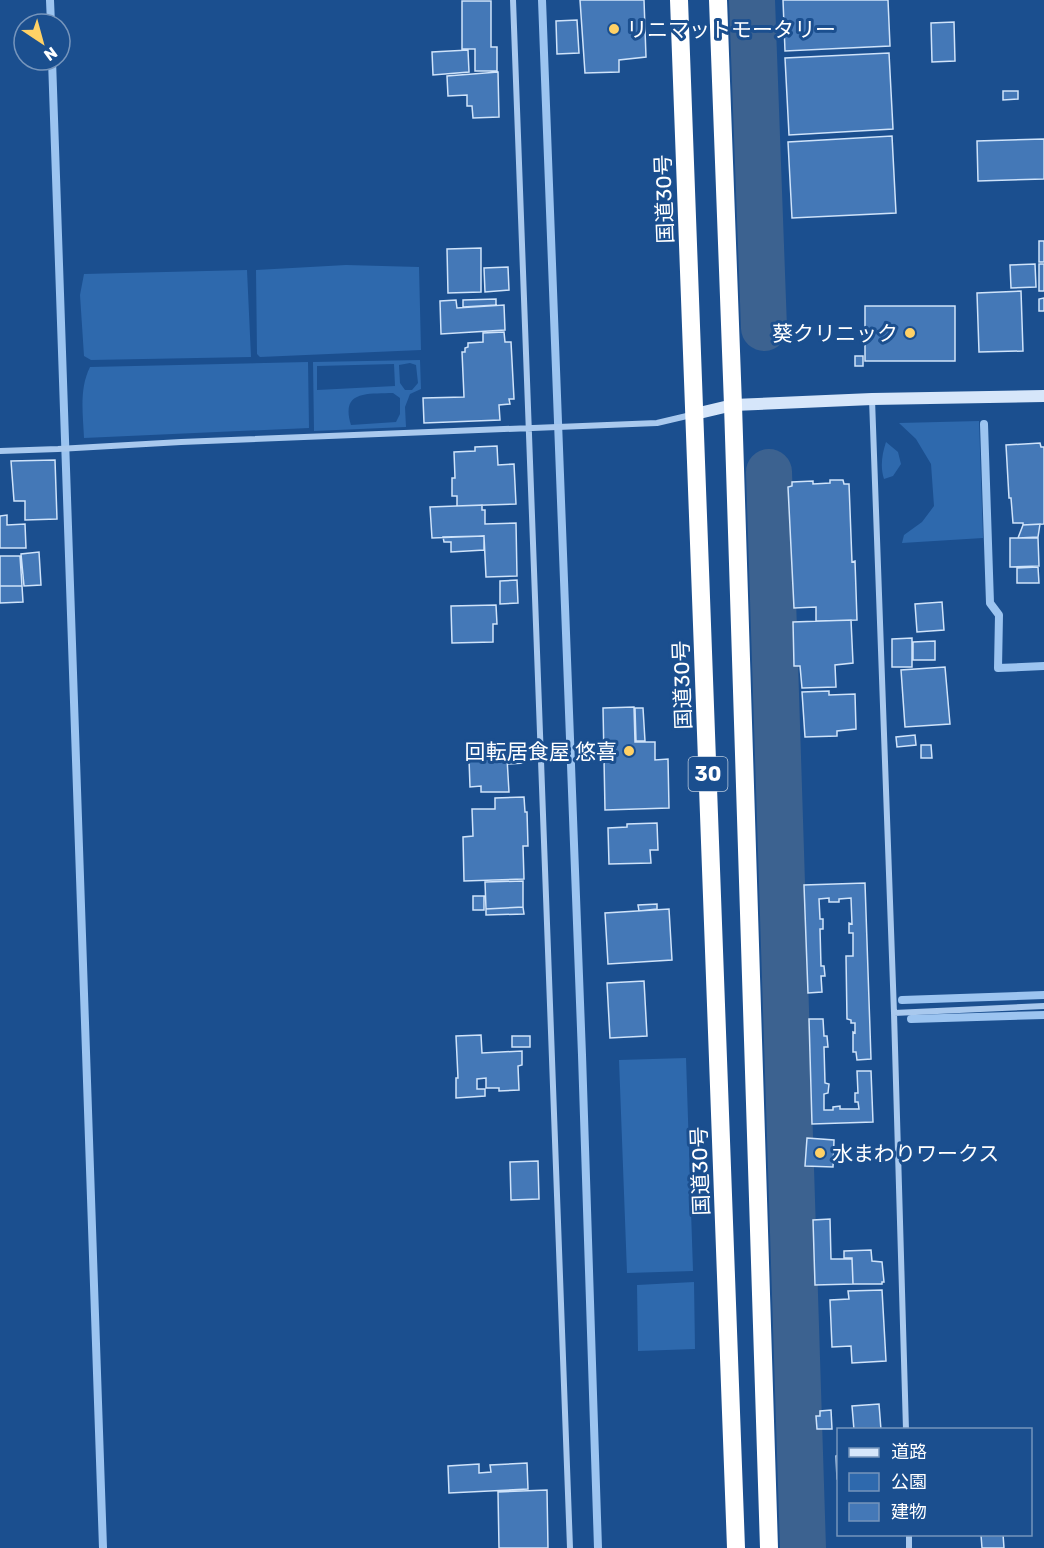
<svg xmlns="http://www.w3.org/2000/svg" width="1044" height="1548" font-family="Rubik,'Noto Sans JP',sans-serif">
<rect width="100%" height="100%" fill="#1b4f8f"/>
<!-- green -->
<path fill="#2e69ad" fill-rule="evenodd" d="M346 265 419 267 421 350 260 357 257 354 256 270Z
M247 270 251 357 91 360 84 356 80 295 84 274Z
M420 360 421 389 410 394 405 407 406 427 314 431 313 362ZM410 363 416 365 418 383 412 390H405L400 383 399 365ZM394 364 395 386 317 390V366ZM393 393 400 398V414L396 422 351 425C340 390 368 394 393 393Z
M308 362 309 428 84 438C83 414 79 389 90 367Z
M979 421 983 538 902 543 904 535 922 522 934 506 931 464 916 439 899 423Z
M886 442 898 452 901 464 893 476 884 479C880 467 882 454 886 442Z
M686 1058 693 1271 627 1273 619 1060Z
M694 1282 695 1349 638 1351 637 1285Z"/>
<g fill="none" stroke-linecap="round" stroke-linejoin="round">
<!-- stream -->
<path stroke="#9cc4f0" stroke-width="8" d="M50 0 51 24
M542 0 582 1055 598 1548
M52 60 103 1548
M984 424 990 603 999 615 998 668 1044 666
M902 1000 1044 995
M911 1019 1044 1015"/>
<!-- river -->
<path stroke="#3c6290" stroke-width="46" d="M752 0 764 328
M769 472 803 1548"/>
</g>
<!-- building -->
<path fill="#4478b7" stroke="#cfe3fa" stroke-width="1.5" d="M580 0H644L646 57 619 60V72L585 73Z
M783 0H888L890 46 785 51Z
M462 1H491V47H497V71H475V49H462Z
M577 20 579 53 557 54 556 21Z
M954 22 955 61 932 62 931 23Z
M468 50 469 72 433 75 432 52Z
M889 53 893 129 789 135 785 58Z
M498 72 499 117 473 118 472 106H467V95L448 96 447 76Z
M1003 91H1018V99L1003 100Z
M892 136 896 213 792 218 788 142Z
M1044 139V179L978 181 977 141Z
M1039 241H1044V262H1039Z
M481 248V292L448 293 447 249Z
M1035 264 1036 287 1011 288 1010 265Z
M1039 264H1044V291H1039Z
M508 267 509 290 485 292 484 268Z
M1021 291 1023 351 979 352 977 293Z
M1044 298V311H1039V299Z
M496 299V305L463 307V300Z
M456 300 457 308 504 305 505 330 441 334 440 301Z
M865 306H955V361H865Z
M504 332 505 342H511L514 399H509L510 404 499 405 500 420 424 423 423 398 464 397 462 352H465V348L468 347V343L483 342V333Z
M855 356H863V366H855Z
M1040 443 1041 447H1044V524L1023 525V523H1013L1011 498H1009L1006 445Z
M497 446 498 465 514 464 516 504 457 506V496H452V478H455L454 452 475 451V447Z
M55 460 57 519 25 520V501H14L11 461Z
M830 480H843L844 484H849L852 562 855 561 857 620 816 621V607L794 608 788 487 792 486V482L813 481V484L830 483Z
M482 505V510H485V524L516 523 517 576 486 577 484 536 432 538 430 507Z
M7 515V525L25 524 26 548H0V516Z
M1040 524 1038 537 1018 538 1023 525Z
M484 536V550L451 552V542H444L443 537Z
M1010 538H1038L1039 566 1010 567Z
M39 552 41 585 24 586 21 554Z
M0 556H20L22 586H0Z
M1038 567 1039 583H1017V568Z
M517 580 518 603 500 604V581Z
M0 586H22L23 602 0 603Z
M942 602 944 630 917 632 915 604Z
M496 605 497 624H493V642L452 643 451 606Z
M851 620 853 663 835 665 836 687 802 688 800 666H794L793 622Z
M912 638V667H892V639Z
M935 641V660H913V642Z
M945 667 950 724 905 727 901 670Z
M829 691V695L855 694 856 729 837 731V736L805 737 802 692Z
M634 707 635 742H655V760L668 759 669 808 605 810 603 708Z
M635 708H643L645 741H636Z
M915 735 916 745 897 747 896 737Z
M523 744 524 763 508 764 507 745Z
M921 745H931L932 758H921Z
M500 753 501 758H507L509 792H481V786L470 787 469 759H475V754Z
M524 797 525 812H527L528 846H523L524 879 464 881 463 837 473 836 472 809H495V798Z
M657 823 658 850H650L651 863 609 864 608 828 627 827V824Z
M523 881V907L486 909 485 882Z
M865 883 871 1059 857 1060 856 1052H853V1032L855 1033V1023H851V1020L847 1019 846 956H853V933H849V923L852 924 851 898 839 899V902H829V898L819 899 820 919H823V929H820L821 966H824L825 976H821L822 992 808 993 804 885Z
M473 896H484V910H473Z
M657 904V909L639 911 638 905Z
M523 907 524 914 486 915V909Z
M669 909 672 960 608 964 605 913Z
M644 981 647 1036 610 1038 607 983Z
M809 1019H823L824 1036H827L828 1047H824L825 1083 829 1084 828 1093 824 1094V1110H833V1107L840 1106V1109H859L858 1102H855V1093H858L857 1071H871L873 1122 812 1124Z
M481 1035 482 1053 522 1051V1065L518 1066 519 1090 499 1091V1088H486V1078L477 1079V1089H485V1096L456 1098V1078H458L456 1036Z
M512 1036H530V1047H512Z
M807 1138 834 1140 833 1167 805 1166Z
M538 1161 539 1199 511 1200 510 1162Z
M830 1219 831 1259H852L853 1284 815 1285 813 1220Z
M871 1250 872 1261 882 1262 884 1282H882V1284H853L852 1258H844V1251Z
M882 1290 886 1361 852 1363 851 1346 832 1347 830 1300 849 1299 848 1291Z
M879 1404 881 1430H854L852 1406Z
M831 1410 832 1429H817L816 1416H820V1411Z
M838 1455V1479H837L836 1456Z
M527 1463 528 1489 449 1493 448 1466 479 1464V1473L491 1472 490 1465Z
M547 1490 548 1548H499L498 1492Z
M1003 1534 1004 1548H982L981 1535Z"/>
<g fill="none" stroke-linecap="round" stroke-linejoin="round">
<!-- street -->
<path stroke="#a9c9ee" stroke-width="6" d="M513 0 570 1548
M872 399 894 1013 906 1430
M0 451 58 449 181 442 657 423 691 415
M894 1013 1044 1006
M909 1534V1548"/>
<!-- secondary -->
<path stroke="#d6e6fa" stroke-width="12" d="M695 414 733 405 872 399 1044 396"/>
<!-- highway -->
<path stroke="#fff" stroke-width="18" d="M679 0 736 1548
M718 0 733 405 769 1548"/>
</g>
<!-- markers -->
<g fill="#ffd166" stroke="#1b4f8f" stroke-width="2">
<circle cx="614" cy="29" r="6"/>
<circle cx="910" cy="333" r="6"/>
<circle cx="629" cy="751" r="6"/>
<circle cx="820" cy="1153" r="6"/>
</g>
<g text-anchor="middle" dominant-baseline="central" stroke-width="6" stroke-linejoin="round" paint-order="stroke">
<!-- shield labels -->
<rect fill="#1b4f8f" stroke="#bbcadd" stroke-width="1.5" x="688.5" y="757" width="39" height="34" rx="4.5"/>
<g font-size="20" font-weight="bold" fill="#fff">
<text x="708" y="774">30</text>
</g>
<!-- poi labels -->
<g font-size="21" fill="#fff" stroke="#1b4f8f" text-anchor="start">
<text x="626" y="29">リニマットモータリー</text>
<text x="898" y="333" text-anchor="end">葵クリニック</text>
<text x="617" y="751" text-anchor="end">回転居食屋 悠喜</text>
<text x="832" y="1153">水まわりワークス</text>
</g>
<!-- street labels -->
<g font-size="21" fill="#fff" stroke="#1b4f8f">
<text transform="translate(664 199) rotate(-92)">国道30号</text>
<text transform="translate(682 685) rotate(-92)">国道30号</text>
<text transform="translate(700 1171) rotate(-92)">国道30号</text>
</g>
</g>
<!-- legend -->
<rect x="837" y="1428" width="195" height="108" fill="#1b4f8f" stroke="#7695bc" stroke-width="1.5"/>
<rect x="849" y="1448" width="30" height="9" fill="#d6e6fa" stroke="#7695bc" stroke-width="1.5"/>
<text x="891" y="1458" font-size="18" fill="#ffffff">道路</text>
<rect x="849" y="1473" width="30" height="18" fill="#2e69ad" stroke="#7695bc" stroke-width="1.5"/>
<text x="891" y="1488" font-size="18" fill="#ffffff">公園</text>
<rect x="849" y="1503" width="30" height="18" fill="#4478b7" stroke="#7695bc" stroke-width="1.5"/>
<text x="891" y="1518" font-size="18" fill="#ffffff">建物</text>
<!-- north arrow -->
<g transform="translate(42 42) rotate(144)"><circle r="28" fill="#1b4f8f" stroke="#7695bc" stroke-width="1.5"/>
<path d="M0-4.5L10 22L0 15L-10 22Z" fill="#ffd166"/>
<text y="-9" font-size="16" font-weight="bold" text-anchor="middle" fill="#ffffff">N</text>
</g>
</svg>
